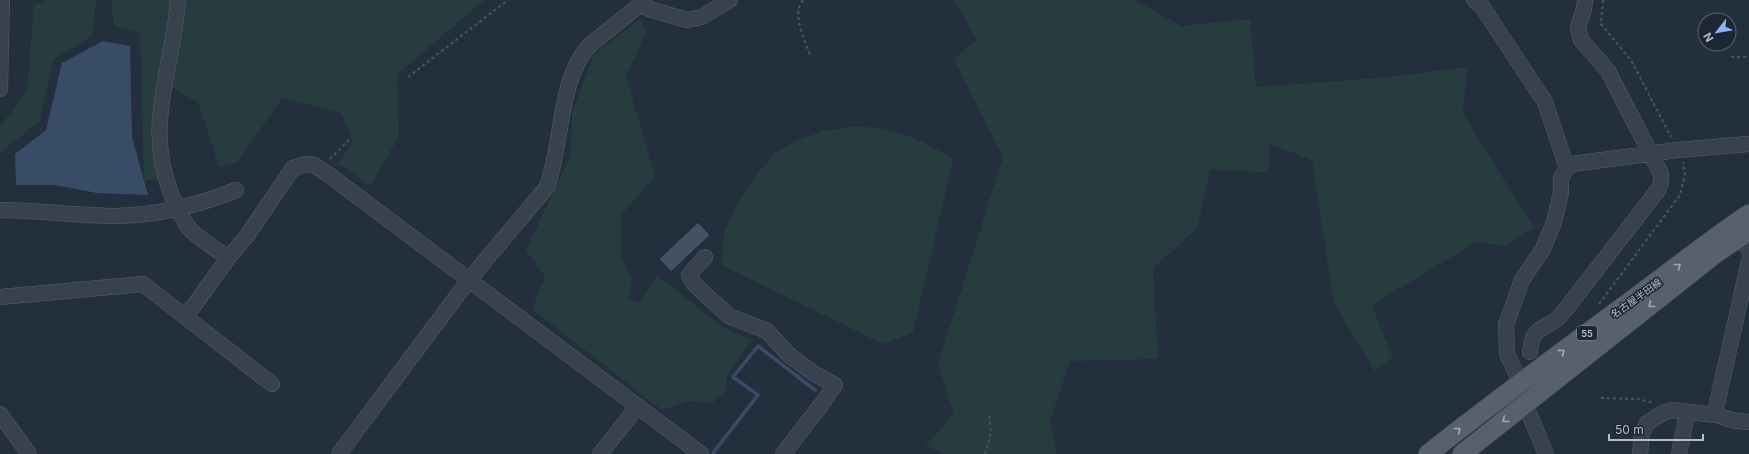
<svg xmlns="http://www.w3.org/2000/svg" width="1749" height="454" font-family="Inter,'Noto Sans JP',sans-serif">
<rect width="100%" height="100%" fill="#242f3e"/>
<!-- green -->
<path fill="#263c3f" d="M45 0H100L96 2 92 36 53 60 40 121 0 153V127L27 90 34 5Z
M111 0H484L397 75 399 136 370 186 338 163 353 142 341 113 282 98 238 162 219 167 198 102 160 81 164 180H144L140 33 114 26Z
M954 0H1135L1181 26 1250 19 1256 87 1379 78 1468 67 1462 112 1534 228 1506 246 1476 242 1372 305 1393 359 1375 371 1334 304 1312 160 1269 144V172L1210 170 1198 227 1153 269 1158 359 1070 361 1050 421 1057 454H946L925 446 954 414 938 364 1003 157 954 59 977 40Z
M640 19 646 32 626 76 655 176 621 215V255L632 278 629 298 640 303 657 275 724 328 752 340 727 375 726 392 712 403 689 401 662 410 532 309 545 277 526 250 571 155 572 112 594 55Z
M853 126C893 128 920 137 953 160L913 332 883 344 722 265 724 232 735 207 754 178 775 153 798 140 824 131Z"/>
<!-- water -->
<path fill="#394c67" d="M103 41 130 46 132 137 148 195 97 193 55 185H16L15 154 46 130 62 63Z"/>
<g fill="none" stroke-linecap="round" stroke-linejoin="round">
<!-- stream -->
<path stroke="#394c67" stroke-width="3.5" d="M714 454 713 453 758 395 733 377 758 346 815 390"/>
</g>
<!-- building -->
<path fill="#455162" stroke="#1f2835" d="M698 222 710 235 671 272 659 259Z"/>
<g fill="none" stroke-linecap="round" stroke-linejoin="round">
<defs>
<path id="minor" d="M178 0C173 70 143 126 172 196 177 207 182 219 189 228 198 239 217 249 228 258
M1474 0 1481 5 1545 102 1567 168 1561 178V193L1554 222 1543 249 1522 280 1506 325 1507 354 1520 382 1525 404 1546 454
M643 3 649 9 687 20 702 17 730 0
M0 89 2 0
M1567 168 1572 164 1678 150 1749 144
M0 210C39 210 78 216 116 216 158 215 197 206 236 190
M1740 236 1749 250
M705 257 689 275 694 284 729 316 767 331 789 355 813 373 835 385 821 405 783 454
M1749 261 1716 408 1717 414C1728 421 1737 421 1749 422
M0 297 143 284 272 384
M183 315 193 307 228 258 246 237 293 168 306 164 314 165 329 175 701 454
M1530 352C1533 326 1540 332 1557 319 1560 316 1563 312 1566 309L1658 190 1661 183V174L1608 71 1581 40 1578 27 1584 9 1585 0
M0 414 29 454
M339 454 468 281 547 187C563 144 558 77 591 44L636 8 643 3V0
M600 454 638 406
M1640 454 1642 433 1647 423 1663 413 1672 410 1714 415 1717 414
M1679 454 1686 419 1689 412"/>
<path id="major" d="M1428 454C1496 400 1566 349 1636 297 1674 269 1710 240 1749 214
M1462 454 1715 254 1749 231"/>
</defs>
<!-- minor casing -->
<use href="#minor" stroke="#565f6c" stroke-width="16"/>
<!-- major casing -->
<use href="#major" stroke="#414a57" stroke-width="20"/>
<!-- path -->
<path stroke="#44595c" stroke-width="2" stroke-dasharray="3 3" stroke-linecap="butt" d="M803 0C791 14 805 40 810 55
M1603 0 1601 24 1631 60 1671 137
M1731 57H1749
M408 77 508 0
M330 159 349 140
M1599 304 1680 195 1685 174 1683 162
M1601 398 1638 399 1654 403
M985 454 991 432 989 414"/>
<!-- minor -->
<use href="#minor" stroke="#38414e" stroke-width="15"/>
<!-- major -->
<use href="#major" stroke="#56606e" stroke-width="19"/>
</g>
<!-- one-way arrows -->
<defs><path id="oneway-chevron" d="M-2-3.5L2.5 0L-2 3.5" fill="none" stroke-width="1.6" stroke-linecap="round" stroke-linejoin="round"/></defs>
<g stroke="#a1aab7">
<use href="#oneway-chevron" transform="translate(1678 266) rotate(-38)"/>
<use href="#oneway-chevron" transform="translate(1651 305) rotate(141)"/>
<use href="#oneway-chevron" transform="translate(1562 352) rotate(-36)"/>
<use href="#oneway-chevron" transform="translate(1505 420) rotate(142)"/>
<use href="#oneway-chevron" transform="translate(1458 430) rotate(-38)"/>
</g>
<g text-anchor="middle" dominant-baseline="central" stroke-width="3" stroke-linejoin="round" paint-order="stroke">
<!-- shield labels -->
<rect fill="#1d2633" stroke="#878f9c" stroke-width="1" x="1577" y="326" width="20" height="14" rx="3"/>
<g font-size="9" font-weight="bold" fill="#b4bcc9">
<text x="1587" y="333">55</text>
</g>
<!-- street labels -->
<g font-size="10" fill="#b4bcc9" stroke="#1d2633">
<text transform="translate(1636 298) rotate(-36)">名古屋半田線</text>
</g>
</g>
<!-- north arrow -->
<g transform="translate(1717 32) rotate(239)"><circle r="19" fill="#1d2633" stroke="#59626f"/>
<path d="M0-3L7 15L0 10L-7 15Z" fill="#8ab4f8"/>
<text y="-6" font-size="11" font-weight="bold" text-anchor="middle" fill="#b4bcc9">N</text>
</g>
<!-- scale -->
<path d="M1609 434v6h94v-6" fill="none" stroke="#b4bcc9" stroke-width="2"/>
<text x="1615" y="434" font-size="12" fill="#b4bcc9" stroke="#1d2633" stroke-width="3" paint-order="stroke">50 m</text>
</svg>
